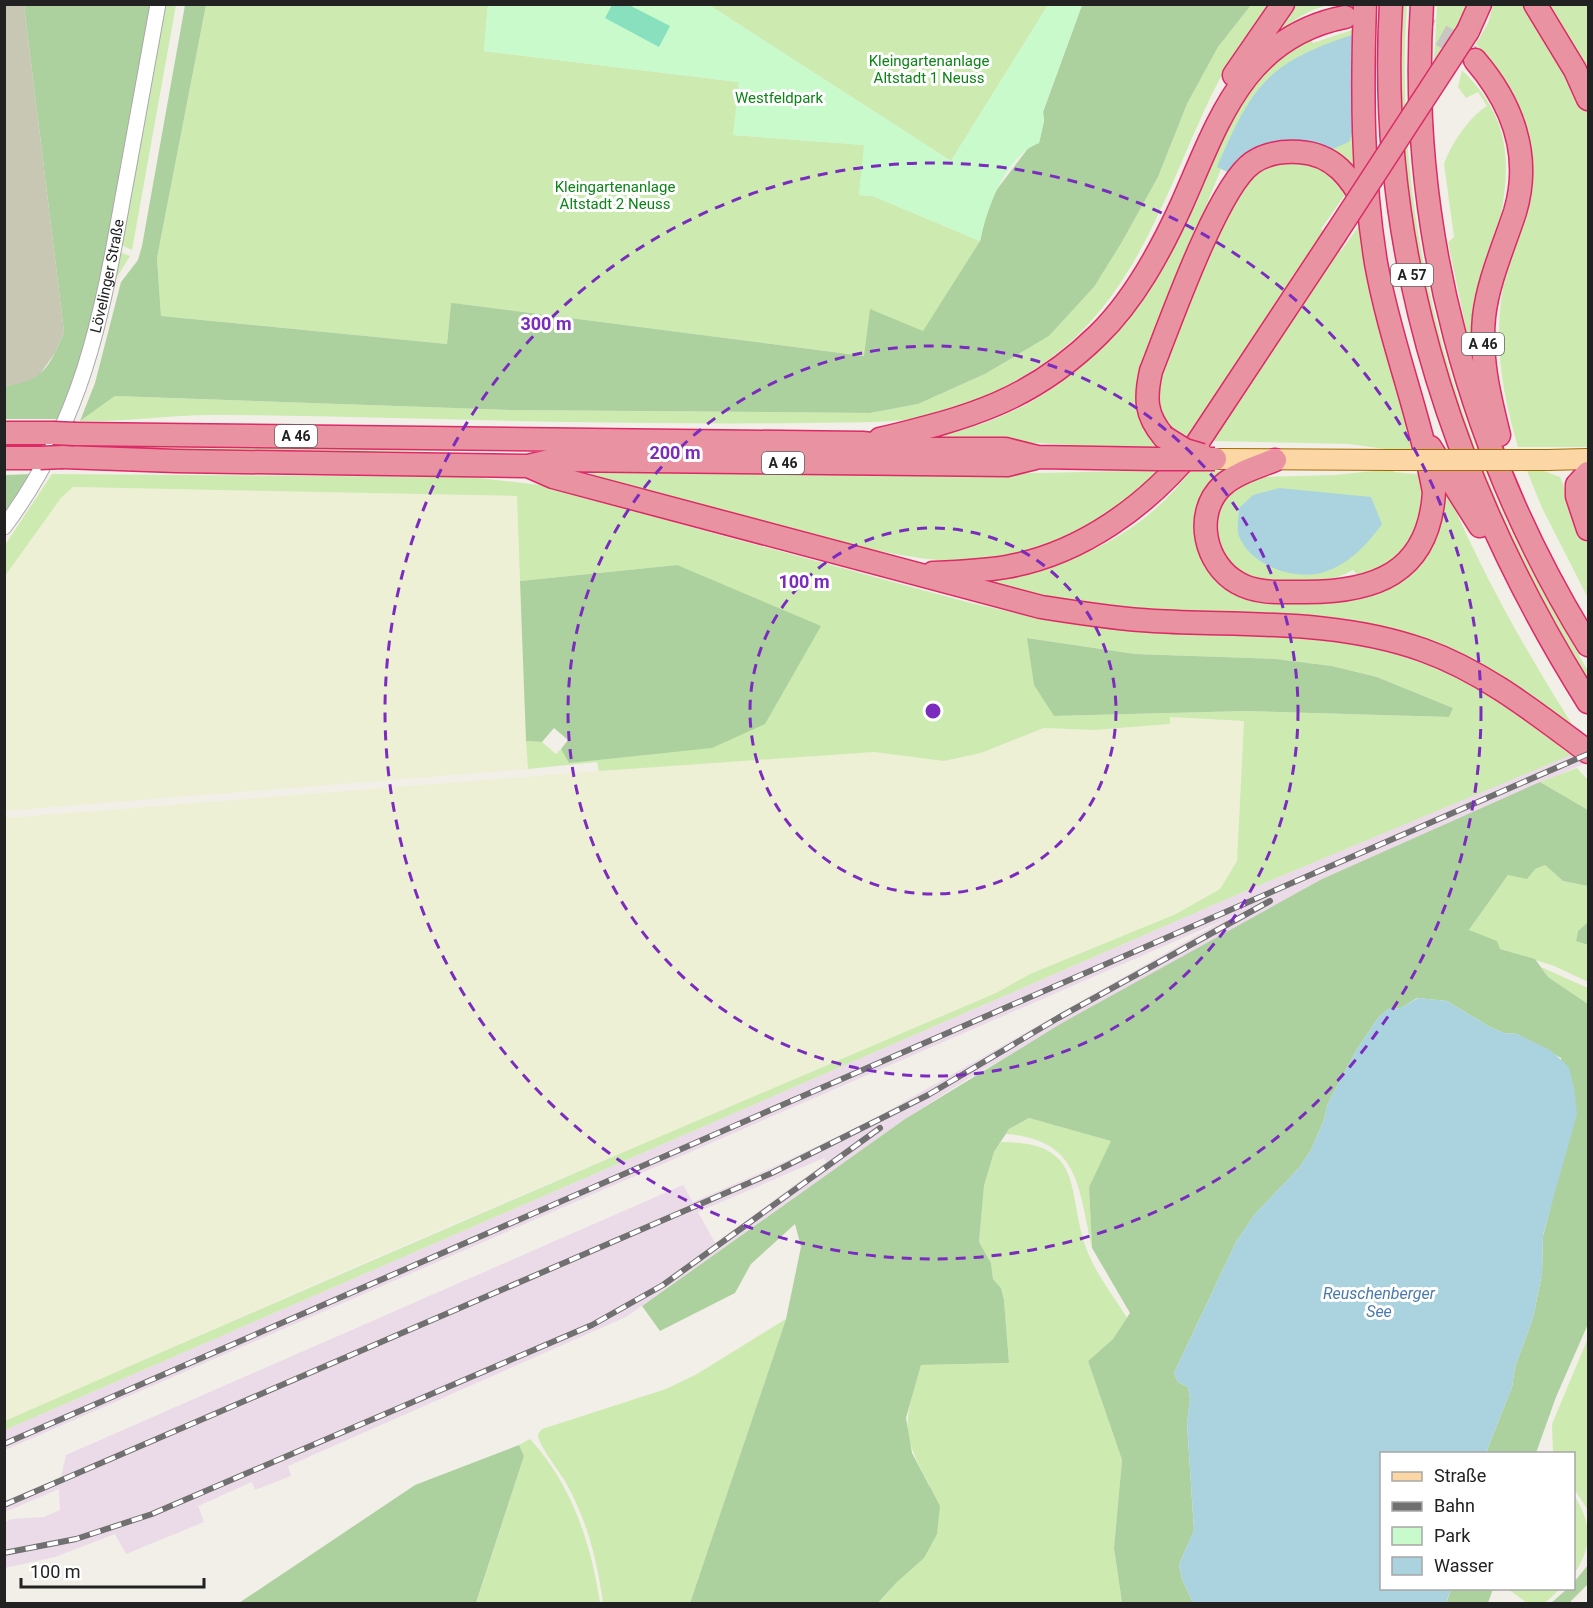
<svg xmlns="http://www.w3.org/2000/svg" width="1593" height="1608" font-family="Roboto,sans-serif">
<rect width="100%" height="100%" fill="#f2efe9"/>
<!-- industrial -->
<path fill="#ebdbe8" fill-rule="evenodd" d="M1588 747V762L1322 879 974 1075 905 1119 626 1317 288 1466 291 1476 255 1490 252 1482 198 1506 204 1522 126 1554 115 1534 55 1557 5 1568 4 1522 12 1519 44 1517 60 1510 59 1489 5 1512V1501L61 1477 66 1455 683 1185 693 1202 769 1169 870 1121 1224 920 5 1450V1430L1241 893ZM824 1158 826 1162 715 1243 698 1212Z"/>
<!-- construction -->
<path fill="#c7c7b4" d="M5 5H24L64 332 55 353 40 374 27 384 5 386Z"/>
<!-- farmland -->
<path fill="#eef0d5" d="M73 487 517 496 528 769 5 811V576L61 498Z
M1169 717 1244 721 1237 861 1220 889 1176 914 1030 974 996 993 395 1249 5 1421V818L789 756 874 752 944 761 981 753 1044 728 1094 730 1169 724Z"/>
<!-- grass -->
<path fill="#cdebb0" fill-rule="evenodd" d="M164 5H176L132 250 121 245Z
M206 5H488L484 51 739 82 734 135 865 145 859 195 873 196 980 241 923 332 865 356 461 304H451L447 344 161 316 157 258Z
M709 5H1048L951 161Z
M1251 5H1269C1248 33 1228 62 1212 94 1172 177 1147 265 1080 333 1040 372 987 400 933 415 898 424 844 422 807 423 727 424 647 423 567 422 447 420 327 415 207 415 164 416 122 422 80 421L115 396 511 410 870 413 918 404 985 374 1049 336 1094 287 1122 242 1158 177 1187 104 1218 47Z
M1289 5H1328C1303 11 1284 27 1265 43Z
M1349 5H1358L1362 173 1290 144 1219 198 1227 172 1221 169 1164 310 1146 369 1170 451 1039 443 904 442C933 436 964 431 992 420 1103 377 1156 288 1203 184 1232 117 1244 77 1310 38L1313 43 1352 30Z
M1403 5H1407C1396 159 1425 317 1481 462 1509 535 1549 603 1588 671V679C1547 610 1509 540 1478 466 1464 433 1454 397 1444 363 1412 246 1395 126 1403 5Z
M1437 5H1468L1458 25 1434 62Z
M1493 5H1530L1583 99 1588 116V447H1518C1503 396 1494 348 1502 294 1505 269 1518 244 1524 220 1543 149 1526 97 1476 44L1488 23Z
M1547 5H1588V72L1549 8Z
M1462 70C1520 127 1509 178 1494 249 1487 282 1480 314 1473 347L1470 348 1448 242 1454 237 1444 164C1451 144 1469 117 1487 106L1478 92 1466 98 1458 87Z
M1274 163H1315L1349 189 1321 229 1326 233 1189 437 1164 423 1156 392 1162 368 1228 210C1241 188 1251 174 1274 163Z
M1363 220 1417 449H1385L1349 444 1212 441 1336 248 1341 251Z
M120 252 130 256 114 282Z
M75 446 698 450 74 452Z
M590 468 1042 473 1163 470C1151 482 1138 498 1124 507 1002 586 925 564 794 530 727 513 659 495 592 478Z
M1393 469 1394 472 1425 475 1423 522 1393 564 1359 577 1353 570C1324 587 1246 594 1226 561 1220 551 1217 537 1213 526L1230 490 1259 477 1334 475Z
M1191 470 1231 471 1204 504 1230 586 1389 581 1446 488C1483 577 1532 662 1584 743L1446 652 1098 607 968 582C1056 573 1137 543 1191 470Z
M1527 471H1544L1560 477 1588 546V598L1542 508Z
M52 474 471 477 559 487 622 501 676 523 967 602 1020 614 1093 625 1315 636 1400 655 1442 670 1480 690 1525 720 1571 755 1241 893 5 1430V1421C334 1276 665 1134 996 993L1030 974 1176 914 1220 889 1237 861 1244 721 1170 717V724L1094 730 1044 728 981 753 944 761 874 752 599 771 597 762 528 769 526 741 542 742 556 754 561 749 570 763 601 759 677 565 520 581 517 496 73 487 61 498 5 576V545ZM1028 638 1135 654 1276 659 1332 666 1377 677 1453 708 1449 717 1245 711 1054 716Z
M1577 768 1588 780V810L1540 782Z
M1545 865 1563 881 1588 886V922L1578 931 1576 940 1588 945V982L1554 966 1500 949 1469 930 1508 875Z
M1541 967 1588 988V1004L1548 977Z
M1029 1118 1112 1141 1089 1187 1092 1248C1078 1187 1080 1140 1006 1134L1009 1129Z
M1001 1142C1090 1142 1064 1195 1089 1255 1098 1277 1115 1298 1127 1318L1113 1339 1088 1361 1122 1460 1114 1548 1122 1603 878 1604 897 1582 929 1484C899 1431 905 1421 921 1365L1009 1363 1004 1300 1001 1288 993 1279 991 1263 979 1242 984 1186 994 1152Z
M786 1319 690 1603H603C597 1559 587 1520 565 1481 559 1471 537 1443 538 1434L542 1429 666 1389 697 1374Z
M1588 1338V1510L1574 1489V1454L1553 1453 1552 1424Z
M530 1439C572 1485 591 1543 600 1603L476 1604 524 1456 519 1445Z
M1574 1495C1592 1524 1593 1546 1574 1574Z
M1508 1589H1560L1544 1604 1527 1603Z"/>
<!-- forest -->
<path fill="#add19e" d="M24 5H152L91 334 59 419H5V386C43 382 50 366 64 332Z
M185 5H206L157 258 161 316 447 344 451 303 461 304 864 356 870 309 923 331 980 241 987 210 995 192 1029 147 1039 143 1044 121 1043 112 1082 5H1251L1218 47 1187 104 1158 177 1122 242 1094 287 1049 336 985 374 918 404 870 413 511 410 115 396 80 421 95 383 121 282 138 260 142 246Z
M31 474 5 518V475Z
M677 565 821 626 765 724 712 748 569 763 561 749 568 740 554 728 542 742 526 741 520 581Z
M1027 638 1135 654 1276 659 1332 666 1377 677 1453 708 1449 717 1245 711 1054 716 1034 685Z
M1540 782 1588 810V886L1563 881 1545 865 1535 869 1527 879 1508 875 1469 930 1497 941 1500 949 1535 959 1548 977 1588 1004V1324L1556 1397 1536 1453H1489L1487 1450 1512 1387 1515 1367 1533 1318 1542 1273 1543 1236 1567 1144 1561 1058 1517 1034 1504 1033 1490 1027 1447 1001 1417 998 1401 1008 1388 1009 1378 1018 1357 1049 1328 1103 1324 1120 1311 1150 1299 1168 1255 1214 1236 1242 1174 1373 1178 1382 1188 1387 1190 1399 1187 1423 1194 1530 1179 1565 1182 1579 1193 1603H1122L1114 1548 1122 1460 1088 1361 1113 1339 1130 1313 1092 1248 1089 1187 1111 1141 1029 1118 1009 1129 994 1152 984 1186 979 1242 991 1263 993 1279 1001 1288 1004 1300 1009 1363 921 1365 906 1418 912 1453 940 1506 937 1534 924 1558 897 1582 878 1603H690L786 1319 801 1247 795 1224 751 1264 735 1293 660 1331 642 1306 905 1119 1062 1023 1322 879Z
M1588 922V945L1576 941 1578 931Z
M519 1445 524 1456 476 1603H239L415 1485Z
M1588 1565V1584L1569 1603H1551L1567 1589 1574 1588V1582Z
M1451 1589H1493L1488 1603 1446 1604Z"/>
<!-- park -->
<path fill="#c8facc" d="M488 5H709L951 161 1048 5H1082L1043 111 1044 121 1039 143C1005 156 987 209 980 241L873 196 859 195 864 145 733 135 739 82 484 51Z"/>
<!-- pitch -->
<path fill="#88e0be" d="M612 5H629L670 26 659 47 605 18Z"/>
<!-- water -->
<path fill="#aad3df" d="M1352 35V133L1349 142 1330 150 1230 173 1217 167C1252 87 1266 63 1352 35Z
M1279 488 1371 497 1382 524C1367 545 1347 566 1321 573 1292 580 1250 565 1239 536 1236 528 1239 516 1239 508L1253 495Z
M1418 998 1447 1001 1490 1027 1504 1033 1517 1034 1550 1050 1569 1067 1574 1088 1577 1114 1543 1235 1542 1273 1533 1318 1515 1367 1512 1387 1487 1450 1489 1453 1382 1454V1588L1451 1589 1446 1603H1193L1182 1579 1179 1565 1194 1530 1187 1423 1190 1399 1188 1387 1178 1382 1174 1373 1236 1242 1255 1214 1299 1168 1311 1150 1324 1120 1328 1103 1357 1049 1378 1018 1388 1009 1401 1008Z"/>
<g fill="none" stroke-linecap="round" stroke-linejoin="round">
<!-- motorway-tunnel -->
<path stroke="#c8c6c1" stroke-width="22" stroke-dasharray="22 11" stroke-linecap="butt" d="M1345 17C1394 14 1435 24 1472 57"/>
<defs>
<g id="tertiary">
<path id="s1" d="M4 527C82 422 101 321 123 197 135 133 146 69 158 4"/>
</g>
<path id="primary" d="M1215 459 1390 460
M1548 460 1588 459"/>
<path id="motorway" d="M1391 4C1376 256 1456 491 1588 702
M1422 4C1407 229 1470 454 1588 645
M1535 4 1575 70 1588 99
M1468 31 1480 4
M1475 60C1512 103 1532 155 1515 212 1504 246 1488 281 1484 317 1480 358 1489 395 1499 435
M1234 75 1283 4
M4 433H53
M75 434 862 443 921 449H1005L1037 457 1156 459
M1164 437C1145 415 1145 398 1151 371 1169 326 1217 188 1252 163 1266 153 1282 151 1299 152 1334 154 1351 178 1366 206
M880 439C968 418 1031 401 1098 335 1134 300 1160 252 1181 206 1218 123 1243 37 1345 17
M1430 447 1480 526
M63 457 176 461 528 466 554 460 1007 465 1035 458
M4 458H40
M1275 460C1258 467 1236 473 1222 486 1193 514 1205 565 1238 583 1257 594 1281 592 1301 592 1374 593 1429 574 1434 492 1420 414 1390 341 1376 263 1362 178 1362 90 1365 4
M528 466 553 477 1041 607C1079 613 1116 619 1154 621 1246 626 1335 619 1423 650 1485 672 1537 714 1588 752
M1588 473 1577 485V496L1588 529
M933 573C957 572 982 571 1006 567 1081 554 1147 506 1194 448L1335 235"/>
</defs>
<!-- tertiary casing -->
<use href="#tertiary" stroke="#a9a9a9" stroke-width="17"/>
<!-- primary casing -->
<use href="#primary" stroke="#a06b00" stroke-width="22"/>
<!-- motorway casing -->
<use href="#motorway" stroke="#dc2a67" stroke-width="25"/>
<!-- tertiary -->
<use href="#tertiary" stroke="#fff" stroke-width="15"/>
<!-- primary -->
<use href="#primary" stroke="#fcd6a4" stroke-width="20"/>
<!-- motorway -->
<use href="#motorway" stroke="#e892a2" stroke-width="22"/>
<defs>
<path id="rail" d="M4 1444 1588 754
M4 1505 772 1173 928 1095 1058 1018 1270 901
M4 1553 76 1539 152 1514 592 1325 663 1285 880 1128"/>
</defs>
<!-- rail casing -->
<use href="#rail" stroke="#707070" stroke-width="6"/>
<!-- rail -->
<use href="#rail" stroke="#fff" stroke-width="4" stroke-dasharray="11" stroke-linecap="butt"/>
<defs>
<path id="primary-bridge" d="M1390 460H1548"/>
<path id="motorway-bridge" d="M1335 235 1468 31
M53 433 75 434
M1164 437 1185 450 1202 455
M40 458 63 457
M1156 459H1215"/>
</defs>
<!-- primary-bridge casing -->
<use href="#primary-bridge" stroke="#a06b00" stroke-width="22" stroke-linecap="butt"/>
<!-- motorway-bridge casing -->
<use href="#motorway-bridge" stroke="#dc2a67" stroke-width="25" stroke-linecap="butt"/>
<!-- primary-bridge -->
<use href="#primary-bridge" stroke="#fcd6a4" stroke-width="20"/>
<!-- motorway-bridge -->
<use href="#motorway-bridge" stroke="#e892a2" stroke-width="22"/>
</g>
<!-- distance rings -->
<g fill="none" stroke="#7b2cbf" stroke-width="3" stroke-dasharray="10 8">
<circle cx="933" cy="711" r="183"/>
<circle cx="933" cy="711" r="365"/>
<circle cx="933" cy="711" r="548"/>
</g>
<g text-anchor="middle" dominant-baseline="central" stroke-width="6" stroke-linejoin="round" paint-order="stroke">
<!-- shield labels -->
<g fill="#fff" stroke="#646464" stroke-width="1.5">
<rect x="1391" y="264" width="42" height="22" rx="4.5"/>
<rect x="1462" y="333" width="42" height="22" rx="4.5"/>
<rect x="275" y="425" width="42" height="22" rx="4.5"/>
<rect x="762" y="452" width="42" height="22" rx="4.5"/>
</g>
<g font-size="14" font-weight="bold" fill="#222">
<text x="1412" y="275">A 57</text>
<text x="1483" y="344">A 46</text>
<text x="296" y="436">A 46</text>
<text x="783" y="463">A 46</text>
</g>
<!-- park labels -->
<g font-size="15" fill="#0c8416" stroke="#fff">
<text x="929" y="61">Kleingartenanlage<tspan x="929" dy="17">Altstadt 1 Neuss</tspan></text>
<text x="779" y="98">Westfeldpark</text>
<text x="615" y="187">Kleingartenanlage<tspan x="615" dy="17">Altstadt 2 Neuss</tspan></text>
</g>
<!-- street labels -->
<g font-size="15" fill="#222" stroke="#fff">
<text stroke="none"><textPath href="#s1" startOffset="274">Lövelinger Straße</textPath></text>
</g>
<!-- water labels -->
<g font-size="16" font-style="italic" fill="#4a7aab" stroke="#fff">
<text x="1379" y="1293">Reuschenberger<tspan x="1379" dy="18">See</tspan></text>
</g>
</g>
<circle cx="933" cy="711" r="9" fill="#7b2cbf" stroke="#fff" stroke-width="3"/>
<g font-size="18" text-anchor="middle" font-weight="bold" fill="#7b2cbf" stroke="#fff" stroke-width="6" stroke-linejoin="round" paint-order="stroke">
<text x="546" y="330">300 m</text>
<text x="675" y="459">200 m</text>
<text x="804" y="588">100 m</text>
</g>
<!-- border -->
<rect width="1593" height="1608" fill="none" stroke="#222222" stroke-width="12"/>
<!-- legend -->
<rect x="1380" y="1452" width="195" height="138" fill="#ffffff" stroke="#a7a7a7" stroke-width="1.5"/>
<rect x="1392" y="1472" width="30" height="9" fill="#fcd6a4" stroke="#a7a7a7" stroke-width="1.5"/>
<text x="1434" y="1482" font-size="18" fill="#222222">Straße</text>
<rect x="1392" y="1502" width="30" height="9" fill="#707070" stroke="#a7a7a7" stroke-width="1.5"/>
<text x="1434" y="1512" font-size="18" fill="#222222">Bahn</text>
<rect x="1392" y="1527" width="30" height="18" fill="#c8facc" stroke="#a7a7a7" stroke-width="1.5"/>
<text x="1434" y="1542" font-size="18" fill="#222222">Park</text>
<rect x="1392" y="1557" width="30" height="18" fill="#aad3df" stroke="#a7a7a7" stroke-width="1.5"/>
<text x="1434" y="1572" font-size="18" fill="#222222">Wasser</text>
<!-- scale -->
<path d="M21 1578v9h183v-9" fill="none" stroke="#222222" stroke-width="3"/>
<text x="30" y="1578" font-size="18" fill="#222222" stroke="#ffffff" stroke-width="4.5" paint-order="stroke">100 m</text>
</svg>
